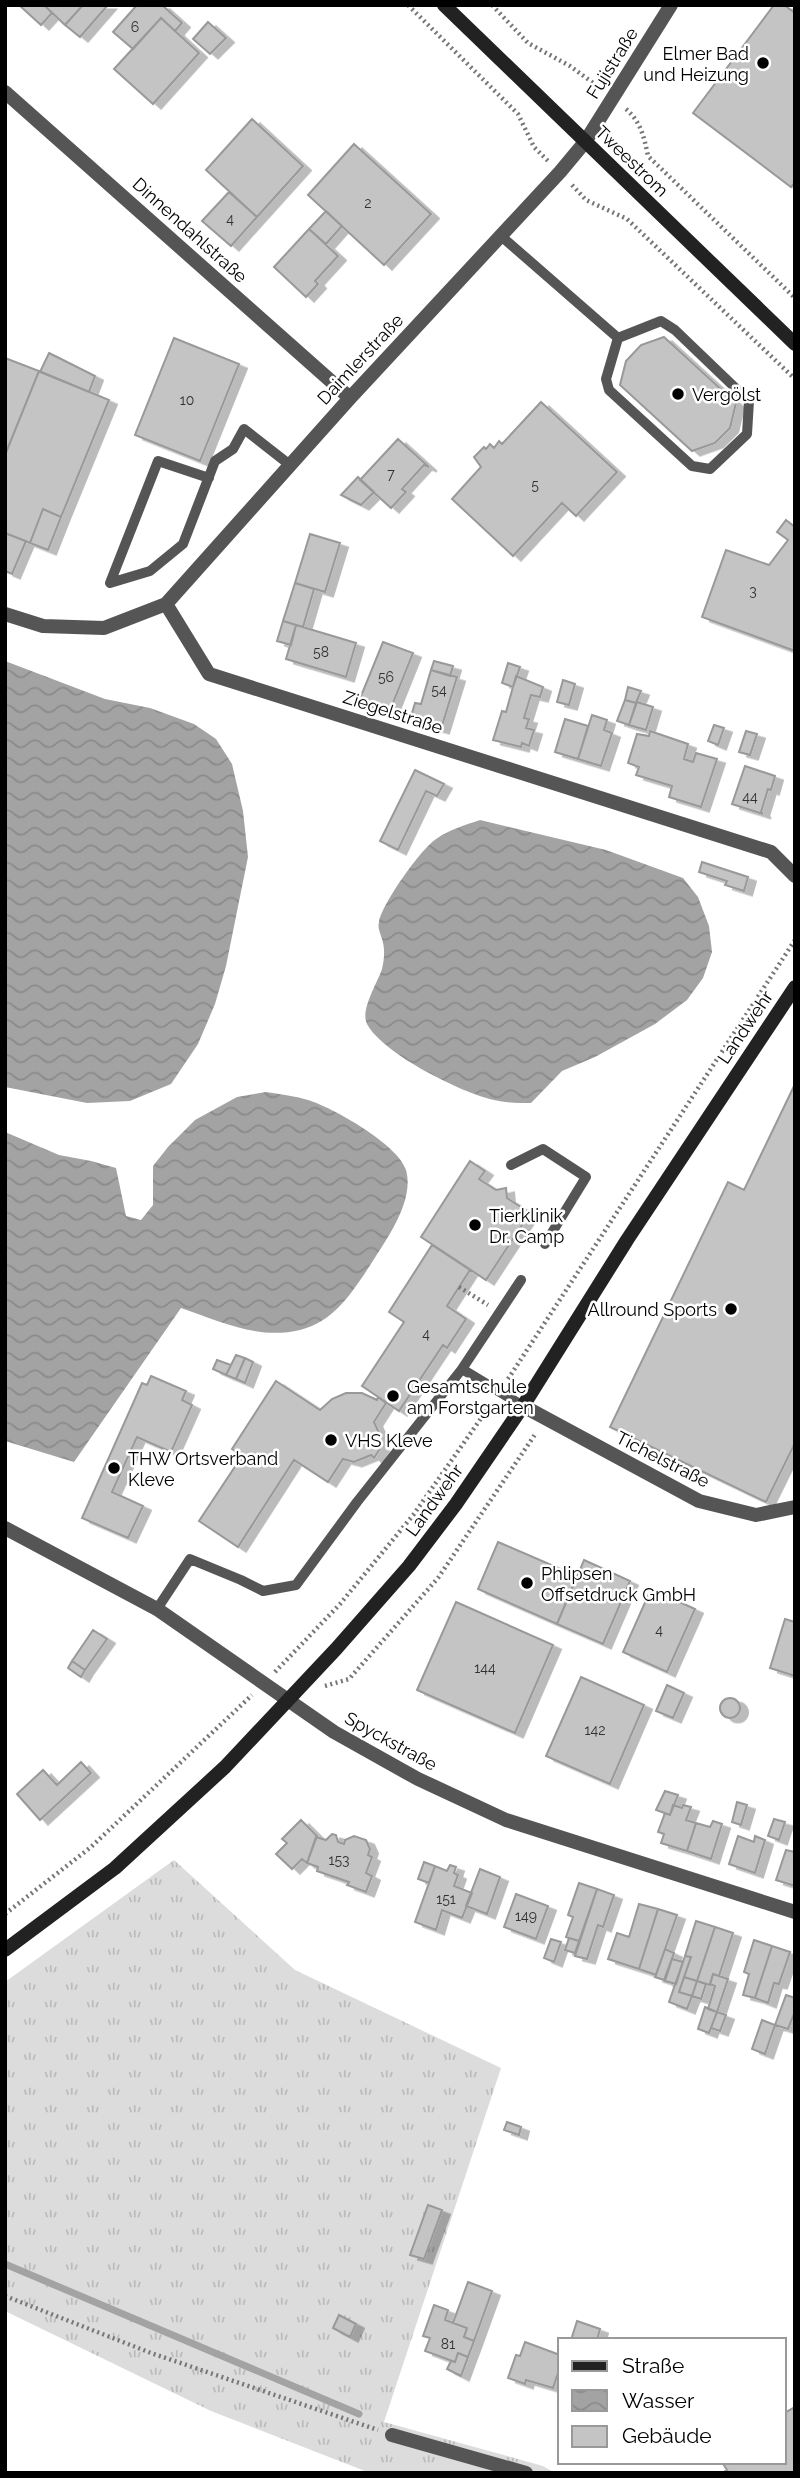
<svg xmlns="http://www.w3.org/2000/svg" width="800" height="2478" font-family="Raleway,sans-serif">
<defs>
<pattern id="grass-tufts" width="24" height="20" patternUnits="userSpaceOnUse" patternTransform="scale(1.75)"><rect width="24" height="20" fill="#dcdcdc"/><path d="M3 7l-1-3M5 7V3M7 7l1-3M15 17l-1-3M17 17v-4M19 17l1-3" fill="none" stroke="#bbb"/></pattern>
<pattern id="water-waves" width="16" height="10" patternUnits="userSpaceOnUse" patternTransform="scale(1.75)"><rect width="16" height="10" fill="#a3a3a3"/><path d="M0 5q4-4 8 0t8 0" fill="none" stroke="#8b8b8b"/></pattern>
<filter id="shadow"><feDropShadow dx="8" dy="4.5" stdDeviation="0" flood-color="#0004"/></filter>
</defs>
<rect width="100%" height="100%" fill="#fff"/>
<!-- grass -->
<path fill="url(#grass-tufts)" d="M174 1860 295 1970 501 2068 384 2422 543 2466 555 2473H370L211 2411 5 2311V1982Z"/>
<!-- water -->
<path fill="url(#water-waves)" d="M5 661 105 699 150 708 194 724 216 739 232 764 243 811 248 857 226 966 215 1004 198 1044 171 1084 130 1101 87 1103 5 1087Z
M480 820 606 850 683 878 698 897 709 926 712 952 703 978 687 1000 655 1024 595 1057 562 1071 531 1103C519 1103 506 1103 494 1100 462 1093 383 1054 367 1024 360 1010 377 984 382 969 384 961 385 951 383 943 382 936 377 929 379 922 382 904 420 850 436 839 449 830 465 825 480 820Z
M266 1092C279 1094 294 1096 308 1100 332 1107 399 1145 406 1170 415 1202 385 1241 369 1267 351 1294 333 1322 300 1330 258 1340 219 1321 181 1308L74 1462 5 1441V1132L59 1155 91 1161 116 1168 126 1216 141 1220 153 1205V1166L168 1147 195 1120 237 1097Z"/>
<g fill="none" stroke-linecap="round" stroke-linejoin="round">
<!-- stream -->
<path stroke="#a3a3a3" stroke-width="7" d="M5 2264 359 2414"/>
</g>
<!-- building -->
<path fill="#c4c4c4" stroke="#999" stroke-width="2" filter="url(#shadow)" d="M19 5H44L52 13 41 25Z
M44 5H83L65 25Z
M83 5H108L80 37 65 25Z
M137 5H162L182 23 175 31 161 18 133 49 113 32Z
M774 5H784L795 13V182L791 187 693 113Z
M161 18 199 53 153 104 114 69Z
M208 22 226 38 210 54 193 39Z
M252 119 303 166 257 217 206 170Z
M354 144 431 214 384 265 308 195Z
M229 192 257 217 231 246 202 221Z
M326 211 342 226 326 244 309 229Z
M309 229 338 256 315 281 318 284 306 297 274 267Z
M664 337 736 403 730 428 715 443 692 451 620 385 626 361 641 345Z
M174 338 239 364 200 461 135 435Z
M49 353 95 376 89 392 40 372Z
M5 358 39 371 5 455Z
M39 371 109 400 61 517 43 509 30 543 5 533V455Z
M541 402 617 472 576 516 562 503 513 556 452 499 481 467 474 457 484 447 486 449 490 444 494 448 499 441 502 444Z
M398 439 429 467 424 465 402 489 406 492 391 508 360 480Z
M358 477 374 492 361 505 341 495Z
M43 509 61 517 48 550 30 543Z
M786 520 795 527V651L702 617 726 550 769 565 788 540 777 532Z
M5 533 26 541 12 574 5 571Z
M310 534 340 543 325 592 295 583Z
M295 583 314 589 303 627 283 621Z
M283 621 296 625 291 645 277 641Z
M296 625 356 643 346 677 286 659Z
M383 642 413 653 389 713 359 701Z
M434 661 453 666 450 676 431 670Z
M508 663 520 667 513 687 502 683Z
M431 670 457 677 441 729 410 720 415 703 421 704Z
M516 676 543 687 540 697 531 695 524 718 529 719 526 728 534 730 529 746 522 743 521 747 493 740 502 711 506 712Z
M563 680 575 684 569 705 557 702Z
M628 687 641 691 636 703 625 700Z
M625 700 636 703 629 725 617 721Z
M637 702 653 707 646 730 629 725Z
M592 715 607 720 604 730 612 733 601 766 578 759Z
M565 719 588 726 578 759 555 752Z
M714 725 724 728 718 745 708 741Z
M650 731 688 744 684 759 693 762 696 753 717 759 701 807 669 797 672 786 636 775 639 767 628 763 637 734 649 736Z
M746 731 757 734 750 755 739 752Z
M745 766 775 776 771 790 768 789 761 812 763 814 732 804Z
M415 770 444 784 437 796 426 791 398 850 380 841Z
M702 862 748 877 744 891 725 885 727 881 699 872Z
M795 1084V1443L766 1502 610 1427 728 1182 744 1190Z
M470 1161 485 1171 479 1179 496 1190 506 1188 507 1198 530 1213 486 1280 421 1237Z
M432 1245 470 1270 447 1306 466 1319 447 1348 443 1345 399 1411 362 1386 404 1322 389 1312Z
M236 1355 245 1358 236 1379 226 1375Z
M245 1358 253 1362 245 1383 236 1379Z
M217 1360 231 1365 226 1375 213 1369Z
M151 1376 186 1391 182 1400 192 1405 171 1452 137 1437 112 1492 143 1506 128 1538 82 1518 142 1383 147 1385Z
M276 1381 320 1410 332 1399 346 1393H362L377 1400 378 1397 386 1403 374 1422 379 1433 377 1446 381 1447 374 1458 371 1455 354 1462 343 1459 328 1482 294 1460 238 1547 199 1521 242 1456 232 1449Z
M498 1542 577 1576 557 1624 478 1589Z
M584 1560 630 1581 603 1644 557 1624Z
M651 1589 695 1609 667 1672 623 1652Z
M456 1602 553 1645 515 1733 417 1690Z
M785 1619 795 1622V1676L770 1668Z
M93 1630 107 1639 85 1670 72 1661Z
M72 1661 85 1670 81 1677 68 1668Z
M581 1677 644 1705 610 1784 546 1756Z
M667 1685 684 1693 673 1718 656 1711Z
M720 1708a10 10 0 1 1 20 0a10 10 0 1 1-20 0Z
M81 1762 91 1773 40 1820 17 1794 43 1770 57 1785Z
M665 1791 678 1795 670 1815 656 1810Z
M737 1802 747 1805 741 1825 732 1822Z
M673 1805 682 1808 683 1805 691 1807 686 1820 696 1823 687 1851 661 1843 664 1834 658 1832 665 1813 670 1815Z
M774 1819 785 1822 779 1840 768 1836Z
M301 1820 317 1836 307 1863 302 1859 292 1869 276 1854 287 1843 282 1839Z
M713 1821 722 1824 711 1859 687 1851 696 1823 710 1827Z
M332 1834 336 1835 338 1842 344 1844 345 1840 354 1836 366 1840 370 1849 368 1855 372 1857 366 1873 372 1876 366 1892 347 1885 349 1882 317 1871 318 1867 307 1863 316 1837 326 1840Z
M738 1836 754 1842 755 1836 765 1840 755 1873 729 1864Z
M786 1850 795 1852V1886L776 1880Z
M424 1862 435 1866 429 1883 418 1879Z
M450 1865 456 1867 454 1873 458 1875 454 1886 472 1893 462 1918 442 1910 436 1930 415 1922 435 1866 447 1871Z
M480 1869 500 1877 487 1914 466 1906Z
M579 1883 597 1889 579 1941 566 1937 573 1917 568 1915Z
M597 1889 614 1895 603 1927 598 1925 587 1959 575 1956Z
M516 1894 548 1906 536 1939 504 1927Z
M639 1904 658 1909 639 1969 608 1959 617 1933 629 1937Z
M658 1909 677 1915 656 1975 639 1969Z
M696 1921 715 1927 697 1981 684 1977 691 1957 685 1956Z
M715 1927 733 1933 719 1976 713 1974 710 1985 697 1981Z
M569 1938 579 1941 575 1953 565 1950Z
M551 1939 561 1942 554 1962 544 1958Z
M754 1940 772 1946 755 1998 743 1995 749 1974 744 1972Z
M772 1946 790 1952 779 1984 774 1983 768 2003 755 1998Z
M665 1949 674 1953 664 1980 655 1977Z
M685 1956 691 1957 679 1992 692 1996 687 2009 669 2002Z
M672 1959 683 1962 676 1984 665 1981Z
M713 1974 728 1979 717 2012 708 2009 715 1986 710 1984Z
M684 1977 697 1981 692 1996 679 1992Z
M697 1981 706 1984 701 1999 692 1996Z
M786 1995 795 1998V2011L788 2029 775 2025Z
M705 2007 717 2012 709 2033 698 2029Z
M717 2012 726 2015 720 2031 711 2028Z
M762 2020 775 2025 765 2054 752 2049Z
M507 2122 521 2127 519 2135 504 2130Z
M428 2205 442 2210 424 2259 410 2255Z
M468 2282 492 2291 474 2341 464 2337 467 2328 453 2323Z
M434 2305 448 2310 445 2320 467 2328 464 2337 474 2341 468 2357 458 2353 455 2362 425 2351 430 2338 423 2336Z
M339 2315 356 2324 350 2337 333 2328Z
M577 2321 600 2329 597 2340H571Z
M525 2342 560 2355V2367L553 2388 526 2380 525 2384 508 2378 516 2355 520 2356Z
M458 2353 468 2357 461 2376 447 2369 451 2361 455 2362Z
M795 2407V2473H722L727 2470 722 2462H784V2413Z"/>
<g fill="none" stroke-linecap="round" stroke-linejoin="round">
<!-- path -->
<path stroke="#777" stroke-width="4.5" stroke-dasharray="2 3.5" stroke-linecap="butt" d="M408 5 518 114 534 147 549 162
M492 5 528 43 570 66 600 88
M626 109C641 122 644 137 648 156L795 298
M572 185 586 200 627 219 795 379
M459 1287 488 1305
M508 1379 795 940
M275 1672 340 1604 414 1514 491 1404
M325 1686 349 1679 438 1578 536 1433
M5 1914 91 1847 252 1695
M5 2296 151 2353 378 2430"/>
<!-- lane -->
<path stroke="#555" stroke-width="10" d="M501 236 618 338 661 321 675 330 749 401 747 434 710 469 692 466 609 390 606 379 618 338
M209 478 158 461 110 583 150 571 183 544 215 461 233 449 244 429 290 465
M511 1165 543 1149 586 1177 545 1244
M462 1369 523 1406
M157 1609 190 1559 241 1580 263 1591 296 1585 357 1502 462 1369 521 1280"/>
<!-- street -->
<path stroke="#555" stroke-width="14" d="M5 92 350 398
M166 604 350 398 560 172 585 142 671 5
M5 614 43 626 104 628 166 604 209 674 771 852 795 876
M523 1406 699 1501 756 1515 795 1507
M5 1528 157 1609 334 1732 418 1779 506 1820 795 1912
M392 2435 526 2473"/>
<!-- secondary -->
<path stroke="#222" stroke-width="14" d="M444 5 795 344
M5 1950 115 1868 225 1767 336 1649 409 1566 456 1504 523 1406 627 1240 795 987"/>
</g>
<!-- markers -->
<g fill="#000" stroke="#fff" stroke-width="2.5">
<circle cx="763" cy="63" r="7"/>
<circle cx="678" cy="394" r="7"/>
<circle cx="475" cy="1225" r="7"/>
<circle cx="731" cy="1309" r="7"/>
<circle cx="393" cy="1396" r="7"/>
<circle cx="331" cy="1440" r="7"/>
<circle cx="114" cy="1468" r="7"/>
<circle cx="527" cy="1583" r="7"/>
</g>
<g text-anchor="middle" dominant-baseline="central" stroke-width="5" stroke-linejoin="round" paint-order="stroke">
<!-- number labels -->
<g font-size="14" fill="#313131">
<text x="135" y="27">6</text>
<text x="368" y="203">2</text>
<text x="230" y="219">4</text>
<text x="187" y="400">10</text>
<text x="391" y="474">7</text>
<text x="535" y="485">5</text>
<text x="753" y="591">3</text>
<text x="321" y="652">58</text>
<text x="386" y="677">56</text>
<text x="439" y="690">54</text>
<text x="750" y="797">44</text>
<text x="426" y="1334">4</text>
<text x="659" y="1630">4</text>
<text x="485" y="1668">144</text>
<text x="595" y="1730">142</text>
<text x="339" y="1860">153</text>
<text x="446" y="1899">151</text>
<text x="526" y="1916">149</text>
<text x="448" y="2344">81</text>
</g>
<!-- poi labels -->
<g font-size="18" fill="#000" stroke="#fff" text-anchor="start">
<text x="749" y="53" text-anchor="end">Elmer Bad<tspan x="749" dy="21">und Heizung</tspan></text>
<text x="692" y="394">Vergölst</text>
<text x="489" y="1215">Tierklinik<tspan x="489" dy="21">Dr. Camp</tspan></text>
<text x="717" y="1309" text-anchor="end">Allround Sports</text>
<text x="407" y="1386">Gesamtschule<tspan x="407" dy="21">am Forstgarten</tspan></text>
<text x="345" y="1440">VHS Kleve</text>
<text x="128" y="1458">THW Ortsverband<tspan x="128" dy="21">Kleve</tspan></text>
<text x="541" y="1573">Phlipsen<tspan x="541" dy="21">Offsetdruck GmbH</tspan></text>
</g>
<!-- street labels -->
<g font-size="18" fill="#000" stroke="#fff">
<text transform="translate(612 63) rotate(-58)">Fujistraße</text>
<text transform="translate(632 161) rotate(44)">Tweestrom</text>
<text transform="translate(190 230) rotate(42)">Dinnendahlstraße</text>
<text transform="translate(360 359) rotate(-47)">Daimlerstraße</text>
<text transform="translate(393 712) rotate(18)">Ziegelstraße</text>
<text transform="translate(745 1027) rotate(-56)">Landwehr</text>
<text transform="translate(663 1459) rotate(27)">Tichelstraße</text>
<text transform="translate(434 1500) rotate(-54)">Landwehr</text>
<text transform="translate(391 1741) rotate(29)">Spyckstraße</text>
</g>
</g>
<!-- border -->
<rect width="800" height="2478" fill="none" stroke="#000000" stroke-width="14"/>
<!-- legend -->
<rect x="558" y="2338" width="228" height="126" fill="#ffffff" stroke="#999999" stroke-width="2"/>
<rect x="572" y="2361" width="35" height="10" fill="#222222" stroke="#999999" stroke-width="2"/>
<text x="622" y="2373" font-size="21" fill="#000000">Straße</text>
<rect x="572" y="2390" width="35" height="21" fill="url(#water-waves)" stroke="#999999" stroke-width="2"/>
<text x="622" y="2408" font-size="21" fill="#000000">Wasser</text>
<rect x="572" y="2426" width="35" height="21" fill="#c4c4c4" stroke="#999999" stroke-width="2"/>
<text x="622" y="2443" font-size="21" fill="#000000">Gebäude</text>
</svg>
